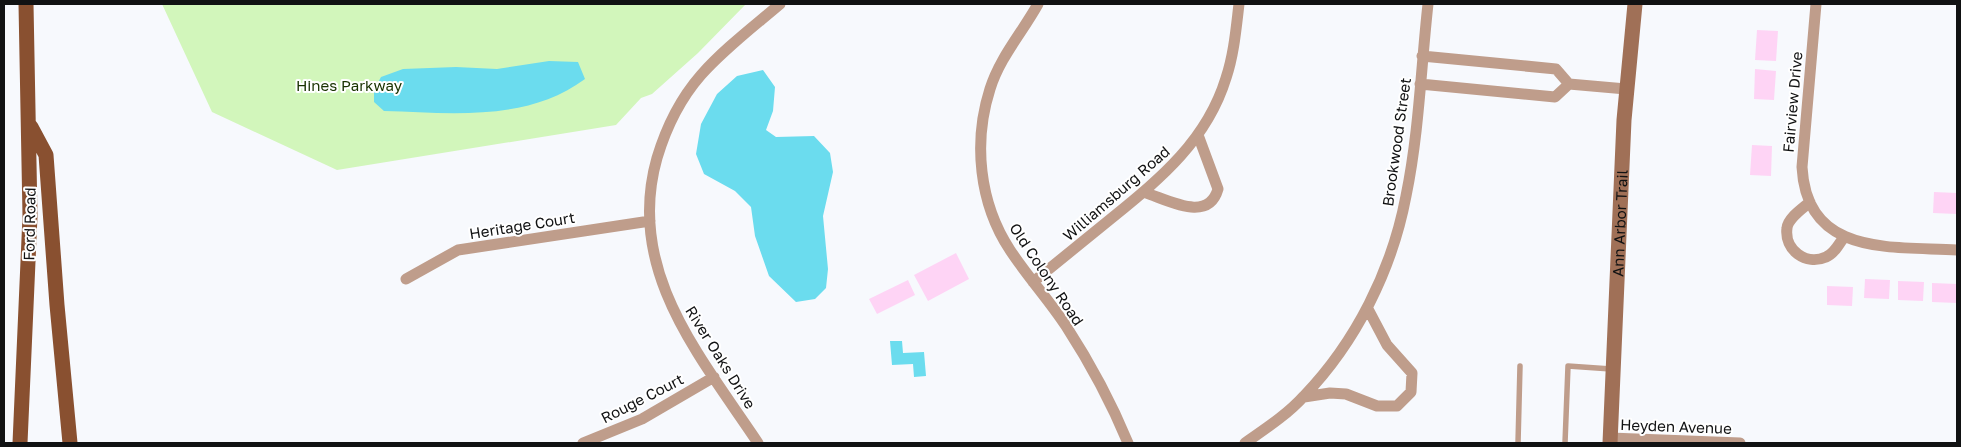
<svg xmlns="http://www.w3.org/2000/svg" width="1961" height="447" font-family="'Golos Text',sans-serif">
<rect width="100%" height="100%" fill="#f7f9fd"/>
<!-- green -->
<path fill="#d2f6bb" d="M162 4H746L698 53 652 94 641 98 616 125 337 170 212 112Z"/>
<!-- water -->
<path fill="#6bdcee" d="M549 61 578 62 585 79C527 122 452 113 384 111L374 102V90L381 77 403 69 456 67 497 69Z
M763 70 775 87 773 111 766 130 776 137 814 136 830 153 833 172 823 216 828 269 826 288 815 299 796 302 769 276 755 236 751 207 735 191 704 174 696 154 701 124 717 94 737 76Z
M890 341H902L903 353 924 352 926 376 914 377 913 364 892 365Z"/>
<!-- building -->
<path fill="#fed4f5" d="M1757 30 1778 31 1776 61 1755 60Z
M1755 69 1776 71 1774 100 1754 99Z
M1752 145 1772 146 1771 176 1750 175Z
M1934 192 1957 193V214L1933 213Z
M956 253 969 279 928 301 914 275Z
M1865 279 1890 280 1889 299 1864 298Z
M908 280 915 295 877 314 869 299Z
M1898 281 1924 282 1923 301 1898 300Z
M1932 283 1957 284V303L1932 302Z
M1827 286 1853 287 1852 306 1827 305Z"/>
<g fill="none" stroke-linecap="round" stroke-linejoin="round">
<!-- lane -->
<path stroke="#bf9d8b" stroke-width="5.5" d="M1518 443 1520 366
M1565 443 1568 366 1611 369"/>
<!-- street -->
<path stroke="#bf9d8b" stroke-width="11" d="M1038 4C1022 33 1000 57 990 89 973 142 979 203 1010 250 1027 276 1049 300 1066 326 1090 363 1111 402 1128 443
M1816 4 1802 167C1807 257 1891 246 1957 250
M1422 56 1556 69 1569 84 1626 89
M1420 84 1555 97 1569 84
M1143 192C1167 199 1208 224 1218 189L1198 135
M1810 202C1802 209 1788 218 1787 228 1784 250 1806 266 1826 257 1834 254 1839 244 1844 237
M406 279 458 250 650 221
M1033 282C1060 260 1086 239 1113 217 1161 178 1207 140 1226 78 1234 54 1236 29 1239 4
M1304 397 1330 393 1346 394 1377 406H1397L1411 392 1412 373 1387 345 1368 309
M1610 438 1740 443
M583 443 642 419 714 377
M758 443C700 356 625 270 657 158 666 128 680 99 701 75 724 49 753 27 780 4
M1245 443C1265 429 1288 414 1304 396 1356 342 1392 270 1406 196 1419 133 1421 67 1428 4"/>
<!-- secondary -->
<path stroke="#a07057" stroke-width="15" id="s1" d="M1610 443 1624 120 1635 4"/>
<!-- primary -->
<path stroke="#895030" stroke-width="15" d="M31 127 46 155 57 305 70 443
M20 443 30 216 26 4"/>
</g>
<g text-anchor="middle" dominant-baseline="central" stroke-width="4" stroke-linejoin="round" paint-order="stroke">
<!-- park labels -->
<g font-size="15" fill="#183200" stroke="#fff">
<text x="349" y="85">Hines Parkway</text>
</g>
<!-- street labels -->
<g font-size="15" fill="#111213" stroke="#fff">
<text transform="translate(1792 102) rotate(-85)">Fairview Drive</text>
<text transform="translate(1396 142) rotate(-82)">Brookwood Street</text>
<text transform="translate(1116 193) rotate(-41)">Williamsburg Road</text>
<text stroke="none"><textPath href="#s1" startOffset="220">Ann Arbor Trail</textPath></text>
<text transform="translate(29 224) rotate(-89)">Ford Road</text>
<text transform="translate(522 225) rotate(-9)">Heritage Court</text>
<text transform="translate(1047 274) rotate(56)">Old Colony Road</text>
<text transform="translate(721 357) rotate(58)">River Oaks Drive</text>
<text transform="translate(642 398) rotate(-27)">Rouge Court</text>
<text transform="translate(1676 426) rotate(2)">Heyden Avenue</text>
</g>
</g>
<!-- border -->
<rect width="1961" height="447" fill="none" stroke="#111213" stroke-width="10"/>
</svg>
